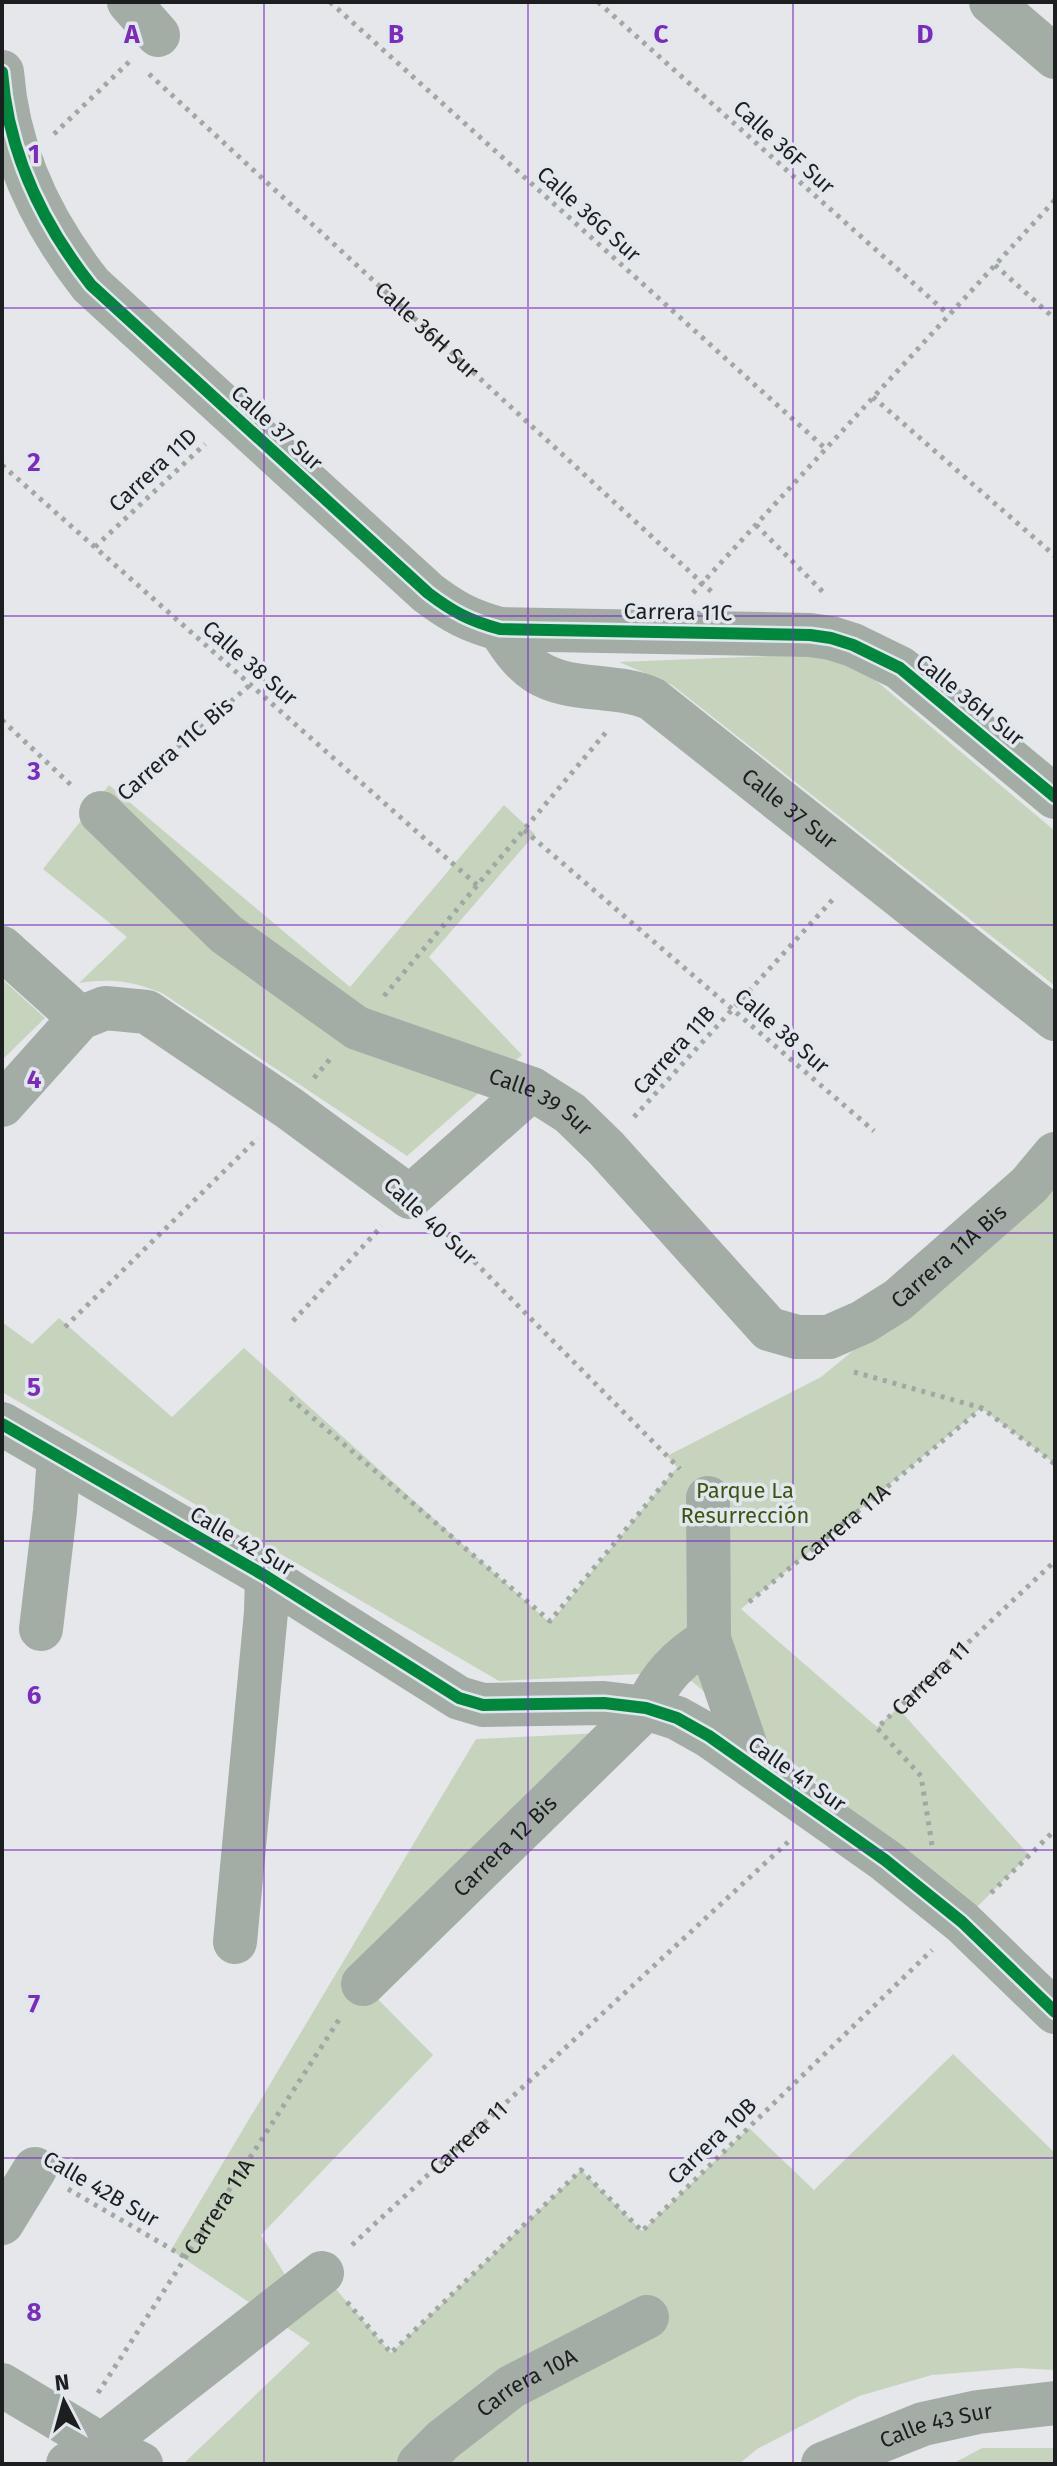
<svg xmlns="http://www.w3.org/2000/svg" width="1057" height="2466" font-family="'Fira Sans',sans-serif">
<rect width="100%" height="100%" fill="#e5e7ea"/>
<!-- green -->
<path fill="#c7d4bd" d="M792 655 835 656 861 668 1055 831V986L672 685 619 662Z
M109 785 350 987 504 805 535 834 429 957 522 1055 407 1156 162 993C132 981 111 978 79 983L127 937 43 869Z
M2 979 45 1018 2 1060Z
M1055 1185V1464L981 1408 741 1609 877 1727 898 1708 1029 1855 975 1909 680 1672 499 1681 2 1392V1322L32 1344 59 1318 172 1417 244 1348 550 1623 677 1467 667 1456 821 1377Z
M623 1732 363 1984 433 2055 261 2235 296 2293 322 2273 391 2353 581 2170 642 2231 749 2128 814 2190 953 2054 1055 2153V2370L1018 2368 932 2375 859 2396 757 2449 739 2464H183L310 2343 171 2250 476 1739Z
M982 2448H1055V2464H952Z"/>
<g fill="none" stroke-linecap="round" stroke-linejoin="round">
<!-- path -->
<g stroke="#9fa8a3" stroke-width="5" stroke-dasharray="4 6" stroke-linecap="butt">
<path d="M330 2 826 449"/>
<path d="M598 2 949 315"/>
<path id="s1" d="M149 74 713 593"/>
<path d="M54 134 130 61"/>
<path d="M995 265 1055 319"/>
<path d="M873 397 1055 556"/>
<path d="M2 465 477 885"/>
<path d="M756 525 826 595"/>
<path d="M95 547 205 444"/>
<path d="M693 593 1055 200"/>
<path d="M2 720 71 785"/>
<path d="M132 786 250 685"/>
<path d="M524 830 874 1131"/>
<path d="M384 996 607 731"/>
<path d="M314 1078 331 1058"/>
<path d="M634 1117 835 897"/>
<path d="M439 1226 680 1469"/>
<path d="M293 1321 382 1226"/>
<path d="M65 1327 258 1138"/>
<path d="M854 1372 982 1408 1055 1464"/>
<path d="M290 1398 550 1621 675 1470"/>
<path id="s2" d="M749 1602 982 1408"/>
<path id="s3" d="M932 1845 921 1776 877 1728 1055 1561"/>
<path d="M991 1893 1055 1830"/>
<path d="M68 2189 185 2257"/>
<path id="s4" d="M352 2245 788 1842"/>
<path d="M347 2302 391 2353 581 2170 642 2231 932 1950"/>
<path id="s5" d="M98 2393 342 2015"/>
</g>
<!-- minor -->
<g stroke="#a3ada5" stroke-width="44">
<path d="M129 2 158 35"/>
<path d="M991 2 1055 57"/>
<path d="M2 72C8 152 42 223 91 285L428 593C453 612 470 621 500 629L810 635 831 638 853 645 900 668 1055 797"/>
<path id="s6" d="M500 629C510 645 521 662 537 672 570 693 616 683 652 699L1055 1019"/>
<path id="s7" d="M101 813 226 934 357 1028 532 1089 570 1113 606 1148 769 1329 797 1337H829L863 1322 898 1300 1029 1185 1055 1154"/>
<path d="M2 948 80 1018"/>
<path d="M2 1105 80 1018 105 1008 147 1012 289 1108 410 1197 532 1089"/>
<path d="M2 1424 267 1577 459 1698 483 1705 604 1703 646 1708 677 1718 709 1736 885 1860 962 1922 1055 2012"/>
<path d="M708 1498 709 1639 753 1767"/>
<path d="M41 1629 55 1511 59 1457"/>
<path d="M235 1942 266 1612 267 1577"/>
<path id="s8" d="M363 1984 646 1708C662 1675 678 1659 709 1639"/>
<path d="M2 2223 35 2169"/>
<path d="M2 2385 102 2445 141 2464"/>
<path d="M68 2464 102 2445 322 2273"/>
<path id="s9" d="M419 2464 443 2440 511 2387 647 2317"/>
<path id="s10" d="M823 2464 923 2424 978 2412 1055 2403"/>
</g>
<defs>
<path id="cycleway" d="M2 72C8 152 42 223 91 285L428 593C453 612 470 621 500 629L810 635 831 638 853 645 900 668 1055 797
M2 1424 267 1577 459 1698 483 1705 604 1703 646 1708 677 1718 709 1736 885 1860 962 1922 1055 2012"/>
</defs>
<!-- cycleway casing -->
<use href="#cycleway" stroke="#e2e6ed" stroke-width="17"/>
<!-- cycleway -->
<use href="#cycleway" stroke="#00873e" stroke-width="12"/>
</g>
<!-- grid -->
<path fill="none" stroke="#7b2cbf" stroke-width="2" stroke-opacity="0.55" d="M264 2V2464M528 2V2464M793 2V2464M2 308H1055M2 616H1055M2 925H1055M2 1233H1055M2 1541H1055M2 1850H1055M2 2158H1055"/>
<g text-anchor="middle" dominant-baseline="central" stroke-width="7" stroke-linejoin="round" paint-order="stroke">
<!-- street labels -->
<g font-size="22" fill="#1c1e20" stroke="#e2e6ed">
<text transform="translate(784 147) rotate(42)">Calle 36F Sur</text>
<text transform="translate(589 214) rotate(42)">Calle 36G Sur</text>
<text stroke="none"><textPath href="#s1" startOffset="378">Calle 36H Sur</textPath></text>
<text transform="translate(277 428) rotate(42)">Calle 37 Sur</text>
<text transform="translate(153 470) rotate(-43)">Carrera 11D</text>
<text transform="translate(678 612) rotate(1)">Carrera 11C</text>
<text transform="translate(250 663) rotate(41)">Calle 38 Sur</text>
<text transform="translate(970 700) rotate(39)">Calle 36H Sur</text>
<text transform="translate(175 749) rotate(-41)">Carrera 11C Bis</text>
<text stroke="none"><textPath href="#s6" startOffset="352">Calle 37 Sur</textPath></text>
<text transform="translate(782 1031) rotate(41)">Calle 38 Sur</text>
<text transform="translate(674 1050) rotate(-48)">Carrera 11B</text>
<text stroke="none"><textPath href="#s7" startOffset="534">Calle 39 Sur</textPath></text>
<text transform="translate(430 1221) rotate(43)">Calle 40 Sur</text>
<text stroke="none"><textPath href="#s7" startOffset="1066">Carrera 11A Bis</textPath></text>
<text stroke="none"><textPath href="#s2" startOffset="124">Carrera 11A</textPath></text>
<text transform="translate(242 1541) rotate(30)">Calle 42 Sur</text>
<text stroke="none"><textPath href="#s3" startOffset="208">Carrera 11</textPath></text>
<text transform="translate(797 1774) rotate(35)">Calle 41 Sur</text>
<text stroke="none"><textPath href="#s8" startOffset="198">Carrera 12 Bis</textPath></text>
<text stroke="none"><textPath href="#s4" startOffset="158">Carrera 11</textPath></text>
<text transform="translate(712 2141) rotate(-44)">Carrera 10B</text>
<text transform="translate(101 2189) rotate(30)">Calle 42B Sur</text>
<text stroke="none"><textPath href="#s5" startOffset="222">Carrera 11A</textPath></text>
<text stroke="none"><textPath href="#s9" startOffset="136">Carrera 10A</textPath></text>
<text stroke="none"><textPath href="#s10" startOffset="120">Calle 43 Sur</textPath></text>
</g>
<!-- park labels -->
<g font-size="22" fill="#3b5610" stroke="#e2e6ed">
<text x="745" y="1490">Parque La<tspan x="745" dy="25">Resurrección</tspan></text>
</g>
</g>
<g font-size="26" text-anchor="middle" font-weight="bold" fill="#7b2cbf" stroke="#e2e6ed" stroke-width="7" stroke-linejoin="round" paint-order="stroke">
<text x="132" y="43">A</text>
<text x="396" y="43">B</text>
<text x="661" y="43">C</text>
<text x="925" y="43">D</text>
<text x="34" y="163">1</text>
<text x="34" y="471">2</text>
<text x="34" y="780">3</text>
<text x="34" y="1088">4</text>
<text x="34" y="1396">5</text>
<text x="34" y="1704">6</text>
<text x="34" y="2013">7</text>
<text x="34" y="2321">8</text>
</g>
<!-- border -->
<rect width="1057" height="2466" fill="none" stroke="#1c1e20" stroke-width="8"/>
<!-- north arrow -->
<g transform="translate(64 2402) rotate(354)" stroke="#e2e6ed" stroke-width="6" paint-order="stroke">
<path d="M0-6L14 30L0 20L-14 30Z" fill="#1c1e20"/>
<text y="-12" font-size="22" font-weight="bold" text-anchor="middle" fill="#1c1e20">N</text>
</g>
</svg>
